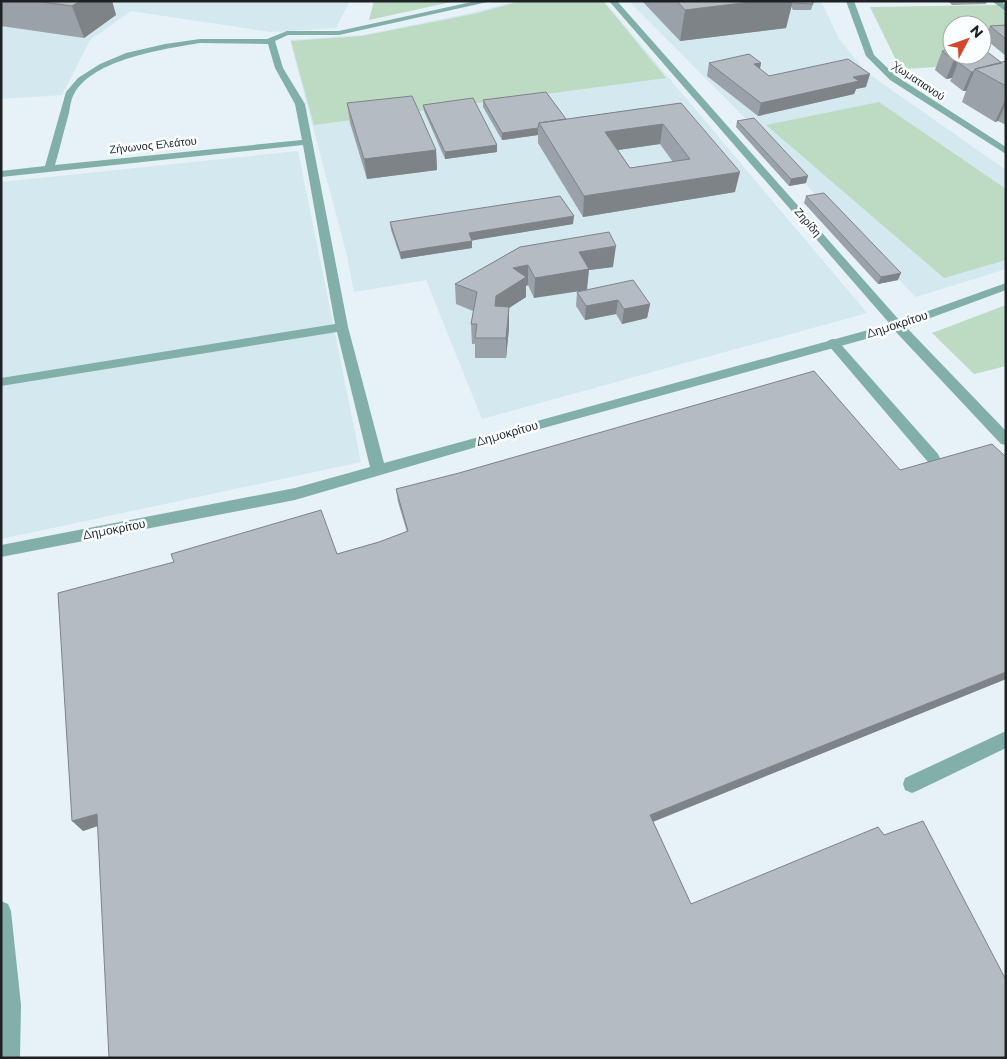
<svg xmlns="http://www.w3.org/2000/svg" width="1007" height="1059" font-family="Montserrat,sans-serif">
<rect width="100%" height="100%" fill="#e6f2f7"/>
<!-- built -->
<path fill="#d3e8ef" d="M1 1H350L336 28 271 32 131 11 90 40 62 95 1 99Z
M517 1H604L867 313 482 419 426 280 354 292 346 252 290 40 363 35 471 13Z
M629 1H821L839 39 866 72 1006 170V269L916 297 820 200 752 125Z
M298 151 361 462 1 539V182Z"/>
<!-- green -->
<path fill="#bddbc3" d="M374 1H456L369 20Z
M522 1H603L666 78 314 125 291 41 362 36 474 14Z
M997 5 1006 13V31L982 32V25H952V55L983 64 905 69 898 64 870 7Z
M879 102 1006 189V260L944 278 766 125Z
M1006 305V366L974 374 932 333Z"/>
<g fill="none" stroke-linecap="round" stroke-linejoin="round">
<!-- lane -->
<path fill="#83afa9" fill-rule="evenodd" d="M833 339 837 340 938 454 940 458 938 462 933 463 928 462 829 346 827 343 829 340Z
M1006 731V748L919 790 912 793 905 790 903 784 905 778Z"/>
<!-- street -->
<path fill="#83afa9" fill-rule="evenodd" d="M476 1H492L339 35H288L275 41 283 68 305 104 348 327 384 463 890 324 609 1H617L900 321 1006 283V290L906 327 1006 431V445L1001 444 895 331 507 438 295 500 1 557V545L295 488 370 467 337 332 1 386V378L335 324 303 145 1 177V171L45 166 66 92 78 78 100 64 126 53 165 44 200 39H267L287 31H339ZM200 43 268 44 275 68 295 104 302 140 55 165C60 148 64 130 69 113 70 107 71 99 74 94 93 59 164 49 200 43Z
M846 1H854L874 55 896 76 1006 147V154L890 80 866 56Z
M992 1H1001L1006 6V12Z
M1 901 8 904 11 911 21 1005 20 1058H1Z"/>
</g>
<!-- wall -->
<path fill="#9ba1a8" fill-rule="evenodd" d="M1 1H112L116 15 84 38 1 26Z
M642 1H815L814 3H812L813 4 811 10H793L791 6 786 28 680 41Z
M948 1H987L986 4 952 5Z
M1006 25V56L984 38 990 26Z
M942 51 1002 63 1006 61V125L998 121 995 122 962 102 966 91H963L950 81 952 78 946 79 935 70Z
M709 63H761L760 69 769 76 866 87 856 89 854 94 758 116 707 76Z
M483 100 566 119 681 103 735 192 583 217 538 143V135L502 140 483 107ZM660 144 673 162 630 168 618 150Z
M347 103 436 150 437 170 367 179 350 123Z
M423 105 497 145V152L445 159 424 111Z
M737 121 806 183 789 186 736 127Z
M806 196 898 280 878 284 804 203Z
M390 222 573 224 471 240 472 248 401 259 391 230Z
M520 247 613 267 589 270 534 298 528 285 526 286V297L509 308V328L506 358H475V344H472L471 324 473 311 456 304 455 284Z
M577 292 650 304 647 318 622 324 616 314 585 320 576 306Z
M1006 457V679L653 822 691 904 884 835 1006 980 97 826 83 831 337 554 379 542 407 532 398 502 396 489 900 470Z"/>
<!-- shaded-wall -->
<path fill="#7e8388" d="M80 1H112L116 15 84 38 72 6Z
M758 1H793L786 28 680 41 685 10Z
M961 59 959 63 958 62 952 78 946 79 954 60Z
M761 63 758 76 754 64Z
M971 72H974L966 91H963Z
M870 74 866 87 856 89 854 94 758 116 761 103 853 77Z
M1006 98V104L998 121 995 122Z
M663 124 660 144 604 152 605 132Z
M538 128V135L502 140V133Z
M497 145V152L445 159V152Z
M436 150 437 170 367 179 364 159Z
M740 172 735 192 583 217 584 196Z
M808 176 806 183 789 186 791 179Z
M574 216 573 224 469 241V233Z
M472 241V248L401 259 400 252Z
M616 246 613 267 589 270 587 290 534 298 535 278 579 252Z
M528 265V285L526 286V297L509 308V328L506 358V338L495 306 496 296 513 268Z
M901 273 898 280 878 284 881 277Z
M618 300 616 314 585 320 586 306Z
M650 304 647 318 622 324 624 309Z
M1006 672V679L647 824 650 815Z
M97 814 107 823 83 831 72 821Z"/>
<!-- building -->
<path fill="#b4bbc3" stroke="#7e8388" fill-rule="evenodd" d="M35 1H80L72 6Z
M677 1H758L685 10Z
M793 1H812L813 4 794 3Z
M1006 25V39L990 26Z
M982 48 1002 63 975 69 974 72H971L958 62H965L961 59 954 60 942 51 952 50V55H982Z
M749 54 761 63 754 64 769 76 848 59 870 74 853 77 859 81 761 103 709 63Z
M1006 61V86L975 69Z
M546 92 566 119 539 123 538 128 502 133 483 100Z
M412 96 436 150 364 159 347 103Z
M473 98 497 145 445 152 423 105Z
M681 103 740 172 584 196 539 123ZM663 124 690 159 630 168 605 132Z
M754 118 808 176 791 179 737 121Z
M824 193 901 273 881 277 806 196Z
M560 196 574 216 469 233 472 241 400 252 390 222Z
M609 232 616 246 579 252 589 269 535 278 528 265 513 268 526 277 496 296 495 306 509 307 506 338H475L477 324H471L477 292 455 284 520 247Z
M633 280 650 304 624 309 618 300 586 306 577 292Z
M814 371 900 470 992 444 1006 457V672L650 815 691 904 878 827 884 835 923 821 1006 980V1058H109L97 814 72 821 58 593 174 562 171 554 321 510 337 554 379 542 408 531 396 489 459 473Z"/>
<g text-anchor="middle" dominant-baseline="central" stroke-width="5" stroke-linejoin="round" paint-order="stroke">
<!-- far-street labels -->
<g font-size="11" fill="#1d2123" stroke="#fbfefe">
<text transform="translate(919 81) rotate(34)">Χωματιανού</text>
<text transform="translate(153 145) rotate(-6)">Ζήνωνος Ελεάτου</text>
<text transform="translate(808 222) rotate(49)">Ζηρίδη</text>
</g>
<!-- street labels -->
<g font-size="12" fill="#1d2123" stroke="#fbfefe">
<text transform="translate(897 324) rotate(-18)">Δημοκρίτου</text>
<text transform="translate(507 433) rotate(-16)">Δημοκρίτου</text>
<text transform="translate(114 529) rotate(-11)">Δημοκρίτου</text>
</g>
</g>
<!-- border -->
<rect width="1007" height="1059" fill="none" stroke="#1d2123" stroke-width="5"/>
<!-- north arrow -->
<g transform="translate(967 40) rotate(49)"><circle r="24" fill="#fbfefe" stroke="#a2a6a6"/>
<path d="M0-4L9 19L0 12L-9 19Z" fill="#d2472e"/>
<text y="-8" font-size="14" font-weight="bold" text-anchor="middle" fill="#1d2123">N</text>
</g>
</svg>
